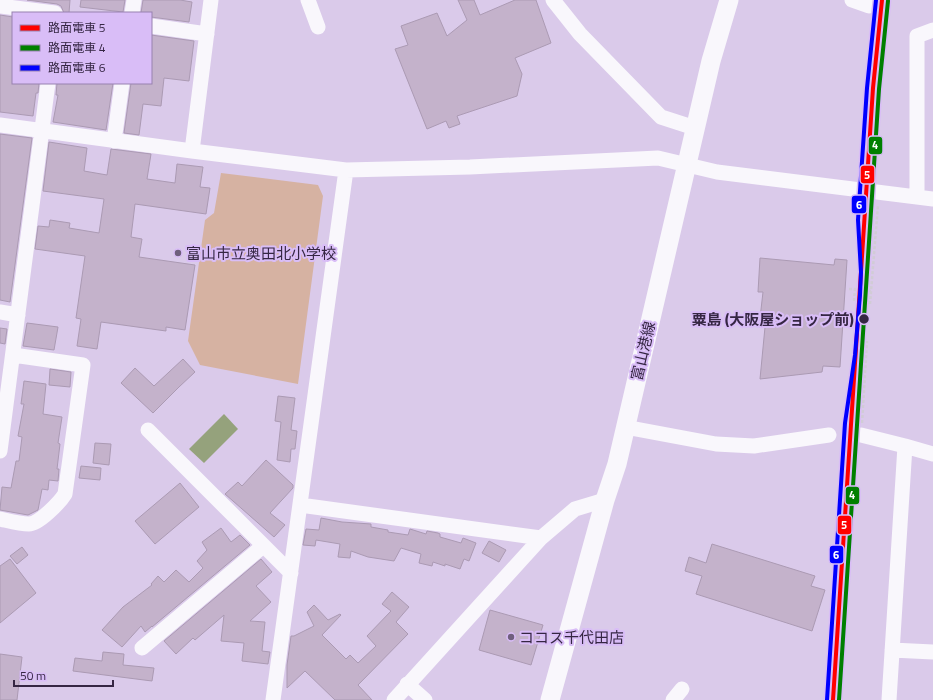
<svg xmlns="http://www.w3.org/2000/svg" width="933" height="700" font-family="'Titillium Web','Noto Sans JP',sans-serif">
<rect width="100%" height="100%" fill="#dacaea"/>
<!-- green -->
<path fill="#d6b2a2" d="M221 173 318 185 323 196 298 384 200 365 188 341 205 220 214 213Z"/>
<!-- water -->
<path fill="#95a27c" d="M224 414 238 429 204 463 189 449Z"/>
<!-- building -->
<path fill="#c4b2cb" stroke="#ab9ab3" d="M27 0H70L69 13H64L61 6 57 4Z
M81 0H125L123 12 80 7Z
M143 0H180L192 2 189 22 151 17V13H141Z
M458 0H474L480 15 515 0H536L551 43 515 58 522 74 517 96 457 116 460 124 449 128 446 121 427 129 395 49 408 45 401 26 437 13 447 36 467 20Z
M0 15 13 17V83H39L38 93H36L33 116 0 112Z
M151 35 194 41 189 81 164 78 161 106 143 104 139 135 124 133 131 83H151Z
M57 83H113L106 130 53 122 58 95H56Z
M0 134 32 138 10 302 0 300Z
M49 142 87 148 84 171 107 175 111 149 151 154 147 179 175 183 177 164 203 167 200 187 210 188 206 214 135 204 131 237 142 239 139 257 195 265 185 330 166 327V331L101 322 97 349 77 346 81 319 76 318 85 256 35 249 38 226 49 227 50 220 70 223 69 228 99 233 104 199 43 191Z
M760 258 834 265 835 259 847 260 840 367 823 366 822 372 760 379 765 327H759L763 292H758Z
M27 323 58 327 54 350 23 346Z
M0 328 7 329 5 344 0 343Z
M183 359 195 372 179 387 153 413 121 383 135 368 154 386Z
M50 369 71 372 70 387 49 385Z
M24 381 46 384 43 414 62 417 58 443 60 444 57 469H59L58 481 49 480 48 490 42 489 38 510 28 515 0 510 2 487 11 488 16 461H19L22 437 18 436 24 404H21Z
M278 396 295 398 291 430 297 431 295 449H291L290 462 277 460 281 422 275 421Z
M95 443 111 444 109 465 93 463Z
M266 460 293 485V488L270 513 285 525 274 537 225 494 238 482 242 486Z
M81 466 101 468 100 480 79 478Z
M180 483 199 507 155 544 135 521Z
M321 518 342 522 371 524V527L388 530V532L408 535 410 529 426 534 427 531 438 533 440 534V537L461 543 463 538 476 543 469 561 464 559 460 569 445 564V566L433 562 432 566 419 563 421 554 401 548 394 561 368 557 351 551 350 558 338 557 340 544 316 540 315 546 303 545 306 529 319 530Z
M221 528 231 542 240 535 250 545 152 627V626L145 632 141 626 122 647 102 630 123 607 152 585 151 584 158 576 164 582 176 570 189 582 203 568 197 561 207 550 202 542Z
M489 541 506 550 499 562 482 553Z
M712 544 815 576 811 586 825 590 812 631 696 594 702 576 685 571 689 557 706 563Z
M22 547 28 555 17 564 10 556Z
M10 559 36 593 0 623V566Z
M261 559 272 572 256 586 271 602 250 621 265 622 262 651 270 652 268 664 242 661 244 643 221 641 224 615 195 640 193 638 176 654 164 641Z
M392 592 409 607 396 622 408 634 358 685 372 700H335L305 671 287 688V665L291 636H294L314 626 307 612 314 605 328 620 340 614 341 615 322 635 346 659 350 655 358 663 376 646 367 636 391 611 382 604Z
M490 610 543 625 531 665 479 650Z
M103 652 124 654 123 665 154 668 152 681 73 671 75 658 102 661Z
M0 654 22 657 17 700H0Z"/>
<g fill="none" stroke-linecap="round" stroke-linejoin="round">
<!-- path -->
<path stroke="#d1ccd6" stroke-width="2.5" stroke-dasharray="3 2" stroke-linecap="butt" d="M849 289H855
M854 301 855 289 871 291
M870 304 878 205
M862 423 867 341"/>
<!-- minor -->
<path stroke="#f9f7fc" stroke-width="15" d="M308 0 318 27
M553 0 580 34 661 117 695 128
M852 0 869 6
M0 6 55 13
M132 13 134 0
M151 26 207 34
M0 125 192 151 346 170 470 167 658 158 717 172 933 199
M114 141 122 83
M192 151 211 0
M917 197V36L933 30
M0 312 18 315
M625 427 716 444 754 446 829 435
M148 430 291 573
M861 435 905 446
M0 451 48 83
M300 505 541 538
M0 519C9 521 19 524 29 524 39 524 60 502 65 494L83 365 13 355
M142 648 263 546
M892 650 933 652
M407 684 425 700
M273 700 346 170
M394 700 541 538 575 509 605 500
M673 700 682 689
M889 700 905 446 933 454"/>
<!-- major -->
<path stroke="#f9f7fc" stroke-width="19" d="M550 700 605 500 617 464 711 61 729 0"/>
<defs>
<path id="tram-1" d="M833 700 873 88 882 0"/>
<path id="tram-2" d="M839 700 879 89 888 1"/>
<path id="tram-3" d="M827 700 845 423 855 355 860 295 861 272 858 220 867 88 876 0"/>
</defs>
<!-- tram-1 casing -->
<use href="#tram-1" stroke="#d9bdf7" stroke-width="7"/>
<!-- tram-2 casing -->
<use href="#tram-2" stroke="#d9bdf7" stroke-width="7"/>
<!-- tram-3 casing -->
<use href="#tram-3" stroke="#d9bdf7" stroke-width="7"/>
<!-- tram-1 -->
<use href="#tram-1" stroke="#f00" stroke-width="4"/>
<!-- tram-2 -->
<use href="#tram-2" stroke="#008000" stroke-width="4"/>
<!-- tram-3 -->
<use href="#tram-3" stroke="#00f" stroke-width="4"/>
</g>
<!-- markers -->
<g fill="#6f5f7d" stroke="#d9bdf7" stroke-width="1.5">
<circle cx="178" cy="253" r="4"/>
<circle cx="511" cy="637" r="4"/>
</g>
<circle fill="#352643" stroke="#d9bdf7" stroke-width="1.5" cx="864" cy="319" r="5.5"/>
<g text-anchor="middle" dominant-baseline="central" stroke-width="4" stroke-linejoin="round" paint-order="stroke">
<!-- poi labels -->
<g font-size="15" fill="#352643" stroke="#d9bdf7" text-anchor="start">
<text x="186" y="253">富山市立奥田北小学校</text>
<text x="519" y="637">ココス千代田店</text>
</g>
<!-- stop labels -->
<g font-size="15" font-weight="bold" fill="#352643" stroke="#d9bdf7" text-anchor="end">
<text x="854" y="319">粟島 (大阪屋ショップ前)</text>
</g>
<!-- street labels -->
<g font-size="15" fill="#352643" stroke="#d9bdf7">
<text transform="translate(643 351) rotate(-77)">富山港線</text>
</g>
</g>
<g stroke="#d9bdf7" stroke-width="1.5">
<rect x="868" y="136" width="15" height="19" rx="4" fill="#008000"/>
<rect x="860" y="165" width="15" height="19" rx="4" fill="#f00"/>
<rect x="851" y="195" width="16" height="19" rx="4" fill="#00f"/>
<rect x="845" y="486" width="15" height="19" rx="4" fill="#008000"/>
<rect x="837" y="515" width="15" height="20" rx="4" fill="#f00"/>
<rect x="829" y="545" width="15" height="19" rx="4" fill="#00f"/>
</g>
<g font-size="11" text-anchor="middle" font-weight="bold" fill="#fff">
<text x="875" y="149">4</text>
<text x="867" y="179">5</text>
<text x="859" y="209">6</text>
<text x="852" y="499">4</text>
<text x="844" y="529">5</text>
<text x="836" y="559">6</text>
</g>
<!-- legend -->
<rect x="12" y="12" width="140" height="72" fill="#d9bdf7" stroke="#9781af"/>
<rect x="20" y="25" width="20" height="6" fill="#ff0000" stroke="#9781af"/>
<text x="48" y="32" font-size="12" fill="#352643">路面電車 5</text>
<rect x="20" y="45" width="20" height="6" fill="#008000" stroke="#9781af"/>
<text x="48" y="52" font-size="12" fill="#352643">路面電車 4</text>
<rect x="20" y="65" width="20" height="6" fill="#0000ff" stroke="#9781af"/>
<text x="48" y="72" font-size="12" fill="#352643">路面電車 6</text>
<!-- scale -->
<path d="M14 680v6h99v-6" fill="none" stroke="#352643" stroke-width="2"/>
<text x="20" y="680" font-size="12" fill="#352643" stroke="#d9bdf7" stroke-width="3" paint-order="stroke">50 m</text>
</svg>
